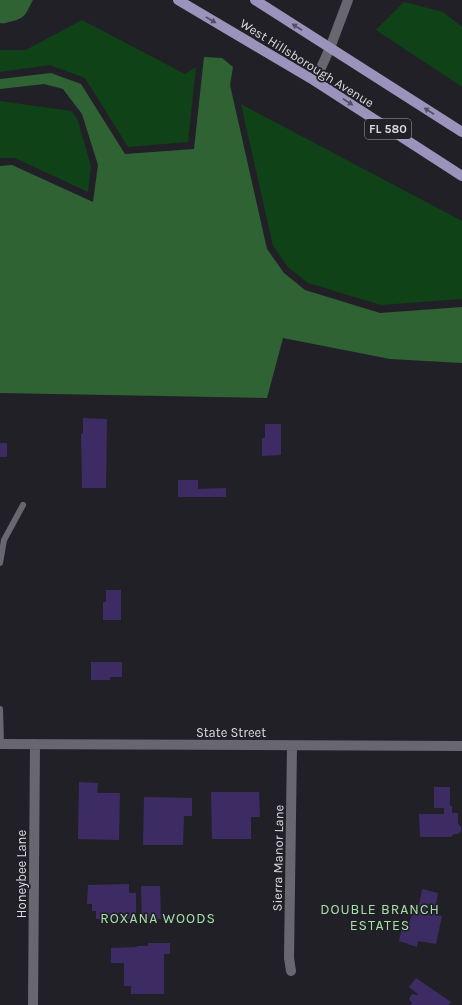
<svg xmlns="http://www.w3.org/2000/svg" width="462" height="1005" font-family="Karla,sans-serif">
<rect width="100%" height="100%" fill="#222027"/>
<!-- green -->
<path fill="#104217" d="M404 2 443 12 462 27V87L376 30Z
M82 20 185 74 196 67 188 142 128 147 85 78 50 65 0 72V50H26Z
M0 101 71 111 77 118 91 166 88 192 15 158H0Z
M241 104 462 221V299L381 305 308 283 288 267 273 246Z"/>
<!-- water -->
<path fill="#2f6334" d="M0 0H33C25 14 27 18 9 22 5 23 4 24 0 23Z
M204 57 222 58 233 67 230 85 267 249 284 273 305 290 380 313 462 307V363L390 359 283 338 267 398 0 393V166L12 165 93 202 98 165 82 114 63 89 44 84 0 89V79L51 73 81 84 125 154 194 149Z"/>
<!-- building -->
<path fill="#3d2c64" d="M83 418 107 419 106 488H82L81 434 83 433Z
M265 424H281V455L262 456V438H265Z
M0 443H7V457H0Z
M178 480H198V489L226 488V497H178Z
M106 590H121V620H103V602H106Z
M91 662H122V677H110V680H91Z
M79 782 98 783 97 793H120L119 840 78 839Z
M434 787H450V806H452V813H458V824L461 827V831L458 834H454L451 837H420L419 814H444V808H434Z
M211 792H259L260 817H251V839H212Z
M144 797 192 798V816H184L183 845H143Z
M129 884V893H136V919H96V911H92V904H87L88 885Z
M141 886H160L161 919 142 920Z
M422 889 438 893 434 914 442 916 436 944 418 941 417 947 399 941 403 922 409 923 414 910 418 911Z
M148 943H170V954H164V994H131V986H124V963H111V948L137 947V946H148Z
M416 978 451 1002 449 1005H410L412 1003 409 999 412 994 417 995 418 994 409 987Z"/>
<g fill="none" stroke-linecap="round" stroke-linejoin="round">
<!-- lane -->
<path stroke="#68676f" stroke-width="6" d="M0 563 4 540 23 505
M0 709 1 744"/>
<!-- street -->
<path stroke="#68676f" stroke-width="10" d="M315 81 330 48 348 0
M0 744 462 746
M291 971 289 958 292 746
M33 1005 35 744"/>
<!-- primary -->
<path stroke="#9c93bd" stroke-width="10" d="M178 0 315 81 462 176
M255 0 462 132"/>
</g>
<!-- one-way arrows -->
<defs><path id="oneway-solid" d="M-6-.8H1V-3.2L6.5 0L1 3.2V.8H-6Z"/></defs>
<g fill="#534e63">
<use href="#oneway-solid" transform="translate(211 20) rotate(30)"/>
<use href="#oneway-solid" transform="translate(297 27) rotate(-147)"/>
<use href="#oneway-solid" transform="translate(348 102) rotate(33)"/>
<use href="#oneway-solid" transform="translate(429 111) rotate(-147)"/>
</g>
<g text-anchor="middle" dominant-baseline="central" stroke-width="3.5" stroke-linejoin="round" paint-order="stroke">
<!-- shield labels -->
<rect fill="#222027" stroke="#a4a3a8" stroke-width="1" x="365" y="119" width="46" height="20" rx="3"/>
<g font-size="12" font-weight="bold" fill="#dcdbe0">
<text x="388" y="129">FL 580</text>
</g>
<!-- street labels -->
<g font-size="13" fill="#dcdbe0" stroke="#222027">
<text transform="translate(307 63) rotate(32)">West Hillsborough Avenue</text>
<text x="231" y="732">State Street</text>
<text transform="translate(278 858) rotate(-89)">Sierra Manor Lane</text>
<text transform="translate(21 874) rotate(-90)">Honeybee Lane</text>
</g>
<!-- neighbourhood labels -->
<g font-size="14" letter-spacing="1" fill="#a6e2a8" stroke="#222027">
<text x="380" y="909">DOUBLE BRANCH<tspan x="380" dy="16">ESTATES</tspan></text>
<text x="158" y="918">ROXANA WOODS</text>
</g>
</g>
</svg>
